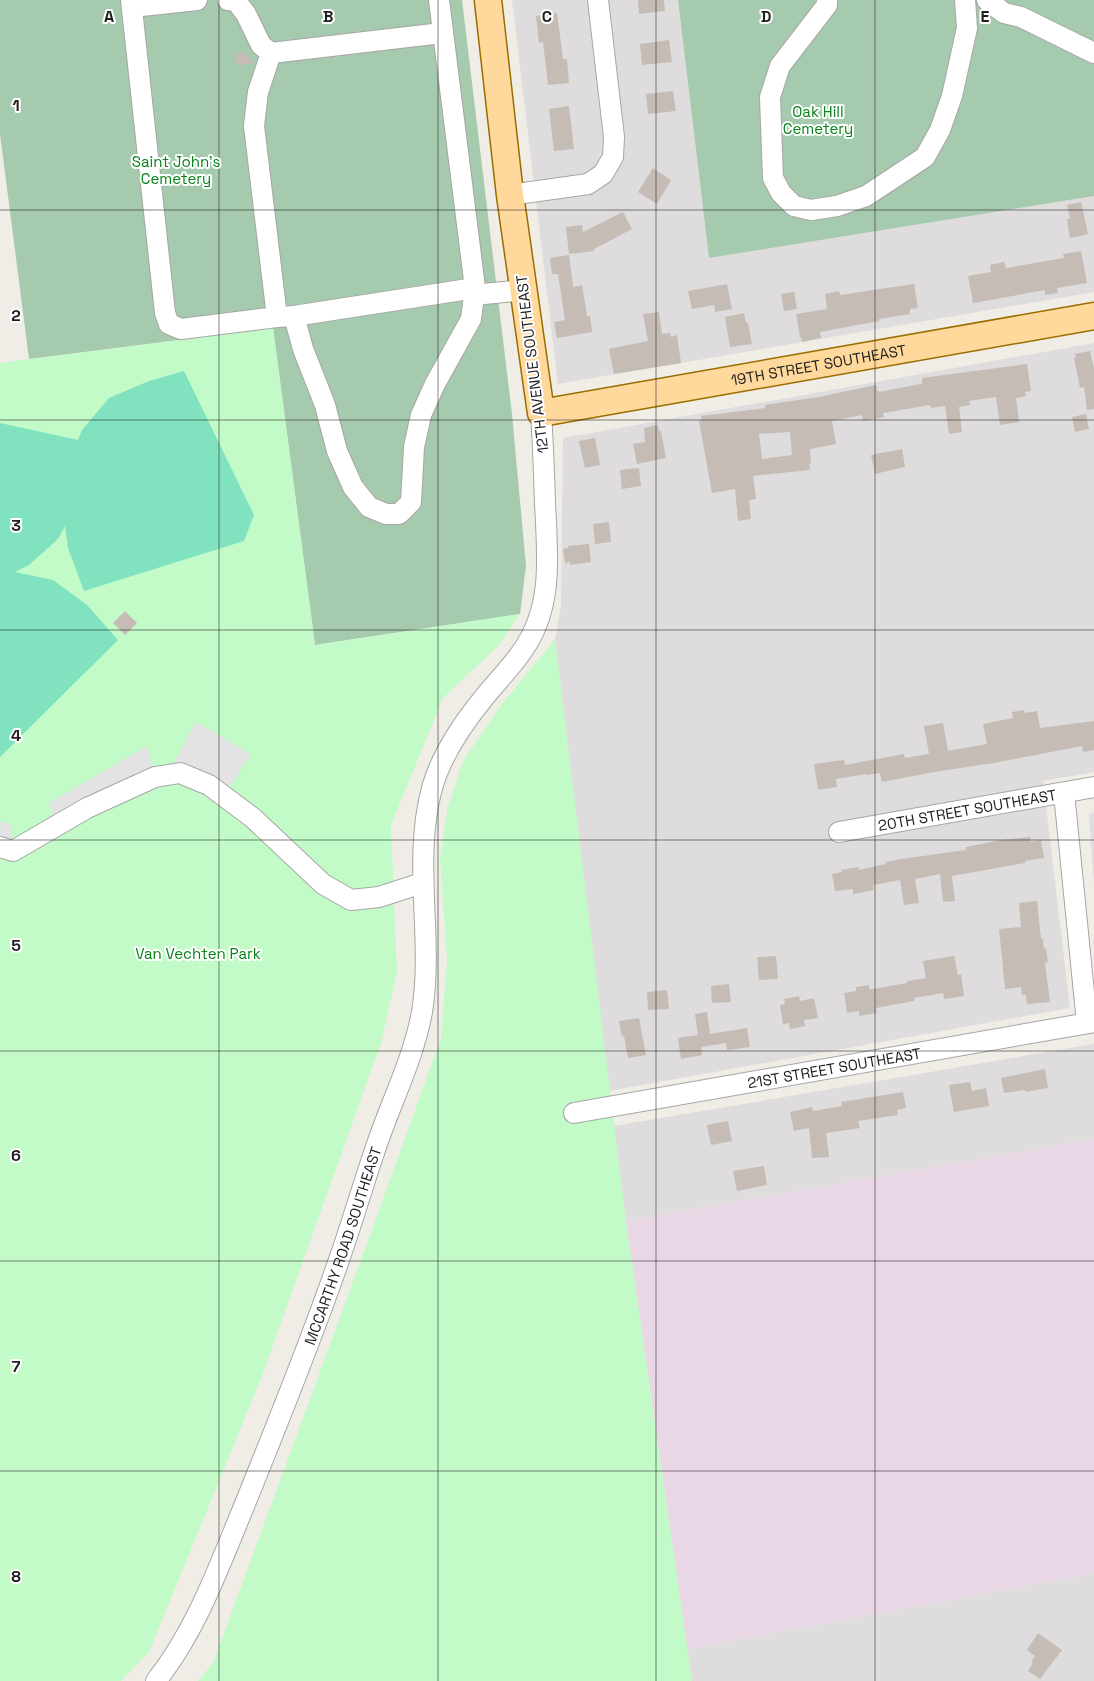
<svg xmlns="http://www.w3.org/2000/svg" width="1094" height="1681" font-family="'Space Grotesk',sans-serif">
<rect width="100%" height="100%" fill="#f0ede6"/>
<!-- residential -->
<path fill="#dedcdc" d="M512 0H678L709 258 1094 196V292L558 384Z
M1094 343V772L1043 781 1070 1008 609 1091 555 639 561 606 563 438Z
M1094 813V885L1089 814Z
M1094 1044V1139L626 1221 614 1126Z
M1094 1573V1681H692L687 1649Z"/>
<!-- industrial -->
<path fill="#ead7e6" d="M1094 1139V1573L687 1649 626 1221Z"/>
<!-- cemetery -->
<path fill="#a6caad" d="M0 0H462L512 414 526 566 520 614 315 645 273 328 29 359 0 134Z
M678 0H1094V196L709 258Z"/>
<!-- park -->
<path fill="#c2fbc8" d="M273 328 315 645 520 614 498 646 443 698 391 825 397 972 381 1043 262 1376 149 1652 121 1681H0V363Z
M555 639 626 1221 692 1681H198L213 1663 373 1227 441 1038 447 960 440 859 447 810 463 761 501 705Z"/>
<!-- pitch -->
<path fill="#81e2c0" d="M184 371 254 515 244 541 84 591 68 548 65 526 58 539 29 565 15 572 53 580 87 605 118 640 0 757V423L78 440 82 430 109 398 149 381Z"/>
<!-- parking -->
<path fill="#e3e3e3" d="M196 722 251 754 224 796 167 775Z
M147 746 155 777 56 826 49 803Z
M0 822 11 824 13 851 0 847Z"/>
<!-- building -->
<path fill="#c5bcb5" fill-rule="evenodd" d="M638 0H664L665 11 639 14Z
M557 13 563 59H567L569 83 548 85 543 42 539 43 536 16Z
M669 40 672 62 642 65 640 44Z
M243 52 255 63 239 65 235 62V57L238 53Z
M673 91 676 111 648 114 646 94Z
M569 106 574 149 554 151 549 109Z
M653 168 671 180 657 204 638 192Z
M1081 202 1088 234 1070 238 1067 219H1070L1067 205Z
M623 212 632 229 594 249V251L569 254 566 227 582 225 583 232Z
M1081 251 1087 283 1057 288 1058 293 1045 295V290L973 303 968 276 991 272 990 265 1004 262 1006 268 1064 258 1063 254Z
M569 255 573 287 582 285 587 316H590L592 332 557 338 554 322 565 320 558 274H552L550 258Z
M727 284 732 309 715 312 714 305 692 309 688 291Z
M914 284 918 308 910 309V314L879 319V321L820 332 821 338 802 342 801 337H800L796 314 827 309 825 294 839 291 840 295Z
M794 292 797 309 784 311 781 294Z
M659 312 662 334 670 333 671 337 677 335 681 363 614 374 609 349 648 341 643 314Z
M744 313 746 323H748L752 344 730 347 725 317Z
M1090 351 1094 368V409L1087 410 1084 387 1080 388 1074 358H1076L1075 354Z
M1027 364 1031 391 1025 392 1026 396 1016 398 1019 422 1000 425 996 397 969 401 970 405 959 407 962 432 949 434 945 406 931 408 930 405 883 413 884 417 863 421 862 415 832 421 836 444 810 449 811 464H809L810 470 753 476 756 499 749 500 751 519 738 521 735 489 712 493 699 421 702 420 701 416 765 408V405L819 397 876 385 877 391H879V392L920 384H922V378ZM790 432 792 455 762 459 759 434Z
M1086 414 1089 429 1075 432 1072 417Z
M658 425 659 431H661L666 458 637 464 633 444 645 442 644 428Z
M595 438 600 465 585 468 579 441Z
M902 449 905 467 875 474 871 455Z
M639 468 641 486 622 489 620 470Z
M609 522 611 542 595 544 593 524Z
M589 544 591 562 570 565V562L565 563 563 549 568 548V546Z
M125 611 137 623 125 635 113 623Z
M1024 710 1025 713 1037 711 1040 728 1094 721V750L1083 752 1082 746 994 763 940 771 882 782 880 773 866 775V774L836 779 837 787 818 790 814 764 844 760 845 765 904 754 905 758 929 754 924 726 943 723 948 751 987 744 983 724 1013 718 1012 712Z
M1030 837 1031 842 1041 840 1044 858 1025 861V863L952 876 955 901 943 902 940 874 915 879 919 903 904 905 900 880 873 885 874 890 853 894V889L835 891 832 874 842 872 841 870 859 867V870L886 864V862L902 859 966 850V847L1001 840Z
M1037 901 1041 939 1043 938 1044 949 1046 948 1048 962 1045 963 1050 1002 1027 1004 1026 995H1022L1021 987 1005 989 999 929 1021 927 1019 903Z
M776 956 778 979 759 980 757 957Z
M954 956 958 975 961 974 964 996 944 999 943 993 914 998V1001L876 1008 877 1013 859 1016V1011L847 1013 844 993 856 991V987L869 985V989H873L907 983V981L926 978 923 961Z
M729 984 731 1002 712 1003 711 986Z
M667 990 669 1009 648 1010 647 992Z
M799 996 800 1001 814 998 818 1018 804 1020 805 1026 790 1029 789 1023 783 1024 780 1005 785 1004 784 999Z
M707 1012 710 1034 747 1028 750 1047 727 1050 726 1043 701 1047 702 1055 681 1059 678 1038 698 1035 695 1014Z
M639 1018 646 1055 628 1058 624 1036 622 1037 619 1021Z
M1045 1069 1048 1088 1026 1092 1025 1090 1004 1093 1001 1078Z
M970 1082 972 1091 986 1088 989 1106 954 1112 949 1085Z
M903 1092 906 1108 897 1110 898 1115 858 1121 860 1128 826 1133 829 1157 812 1158 809 1128 794 1131 790 1112 812 1107 813 1111 842 1106 841 1102Z
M728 1121 732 1141 711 1145 707 1125Z
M764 1166 767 1185 737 1191 733 1171Z
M1038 1633 1062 1650 1040 1679 1028 1671 1033 1663 1031 1662 1035 1656 1027 1650Z"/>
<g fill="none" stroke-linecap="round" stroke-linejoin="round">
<defs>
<g id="minor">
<path d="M131 0 165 313 169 324 181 329 277 317 254 126 258 92 271 53 442 33"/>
<path d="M228 0 236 1 246 14 261 45 271 53"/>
<path d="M827 0V5L780 66 770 97 773 178 781 193 794 206 811 210 837 206 866 196 925 157 940 130 952 96 967 28 965 0"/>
<path d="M987 0 1004 13 1021 17 1094 53"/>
<path d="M132 7 197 0"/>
<path d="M510 195 588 184 603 174 613 157 614 137 598 0"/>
<path d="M474 295 524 290"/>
<path d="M294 316 475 288"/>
<path d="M277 317 294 316 303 349 325 405 337 451 353 487 369 507 386 514H399L411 502 414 447 421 415 435 384 471 319 475 288 439 0"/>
<path d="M1064 793 1087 1023"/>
<path id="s1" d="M839 832 1094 787"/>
<path d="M0 847 13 851 87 808 155 777 180 773 209 785 253 818 323 884 351 900 379 897 422 883"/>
<path id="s2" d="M574 1113 1094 1022"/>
<path id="s3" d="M156 1681C198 1628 221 1561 247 1499 279 1419 312 1339 340 1257 352 1223 362 1188 374 1153 389 1106 413 1061 422 1012 434 937 412 863 432 788 441 756 461 726 482 700 496 682 513 666 525 647 554 603 547 552 545 502 544 472 543 443 541 413"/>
</g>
<g id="major">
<path id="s4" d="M488 0 510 195 541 413 1094 316"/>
</g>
</defs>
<!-- minor casing -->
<use href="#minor" stroke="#a6a6a6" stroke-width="22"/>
<!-- major casing -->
<use href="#major" stroke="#9b6d00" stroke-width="29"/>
<!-- minor -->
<use href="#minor" stroke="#fff" stroke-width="20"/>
<!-- major -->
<use href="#major" stroke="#ffd89c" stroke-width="26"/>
</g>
<!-- grid -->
<path fill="none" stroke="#1f1f1f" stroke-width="1" stroke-opacity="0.55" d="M219 0V1681M438 0V1681M656 0V1681M875 0V1681M0 210H1094M0 420H1094M0 630H1094M0 840H1094M0 1051H1094M0 1261H1094M0 1471H1094"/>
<g text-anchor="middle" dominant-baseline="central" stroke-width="4" stroke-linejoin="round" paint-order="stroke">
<!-- park labels -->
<g font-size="15" fill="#088317" stroke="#fff">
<text x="818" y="111">Oak Hill<tspan x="818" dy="17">Cemetery</tspan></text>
<text x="176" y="161">Saint John's<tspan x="176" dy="17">Cemetery</tspan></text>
<text x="198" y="953">Van Vechten Park</text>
</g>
<!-- street labels -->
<g font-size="15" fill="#1f1f1f" stroke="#fff">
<text transform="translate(532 364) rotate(-97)">12TH AVENUE SOUTHEAST</text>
<text stroke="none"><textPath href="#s4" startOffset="698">19TH STREET SOUTHEAST</textPath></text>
<text stroke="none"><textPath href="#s1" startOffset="130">20TH STREET SOUTHEAST</textPath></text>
<text stroke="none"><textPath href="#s2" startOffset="264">21ST STREET SOUTHEAST</textPath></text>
<text stroke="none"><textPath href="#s3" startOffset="475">MCCARTHY ROAD SOUTHEAST</textPath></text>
</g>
</g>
<g font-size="16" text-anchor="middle" font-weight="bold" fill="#1f1f1f" stroke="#fff" stroke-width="4" stroke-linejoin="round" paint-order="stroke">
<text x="109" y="22">A</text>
<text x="328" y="22">B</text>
<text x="547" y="22">C</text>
<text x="766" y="22">D</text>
<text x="985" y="22">E</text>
<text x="16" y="111">1</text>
<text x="16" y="321">2</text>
<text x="16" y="531">3</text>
<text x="16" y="741">4</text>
<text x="16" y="951">5</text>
<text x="16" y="1161">6</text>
<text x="16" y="1372">7</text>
<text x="16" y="1582">8</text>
</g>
</svg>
